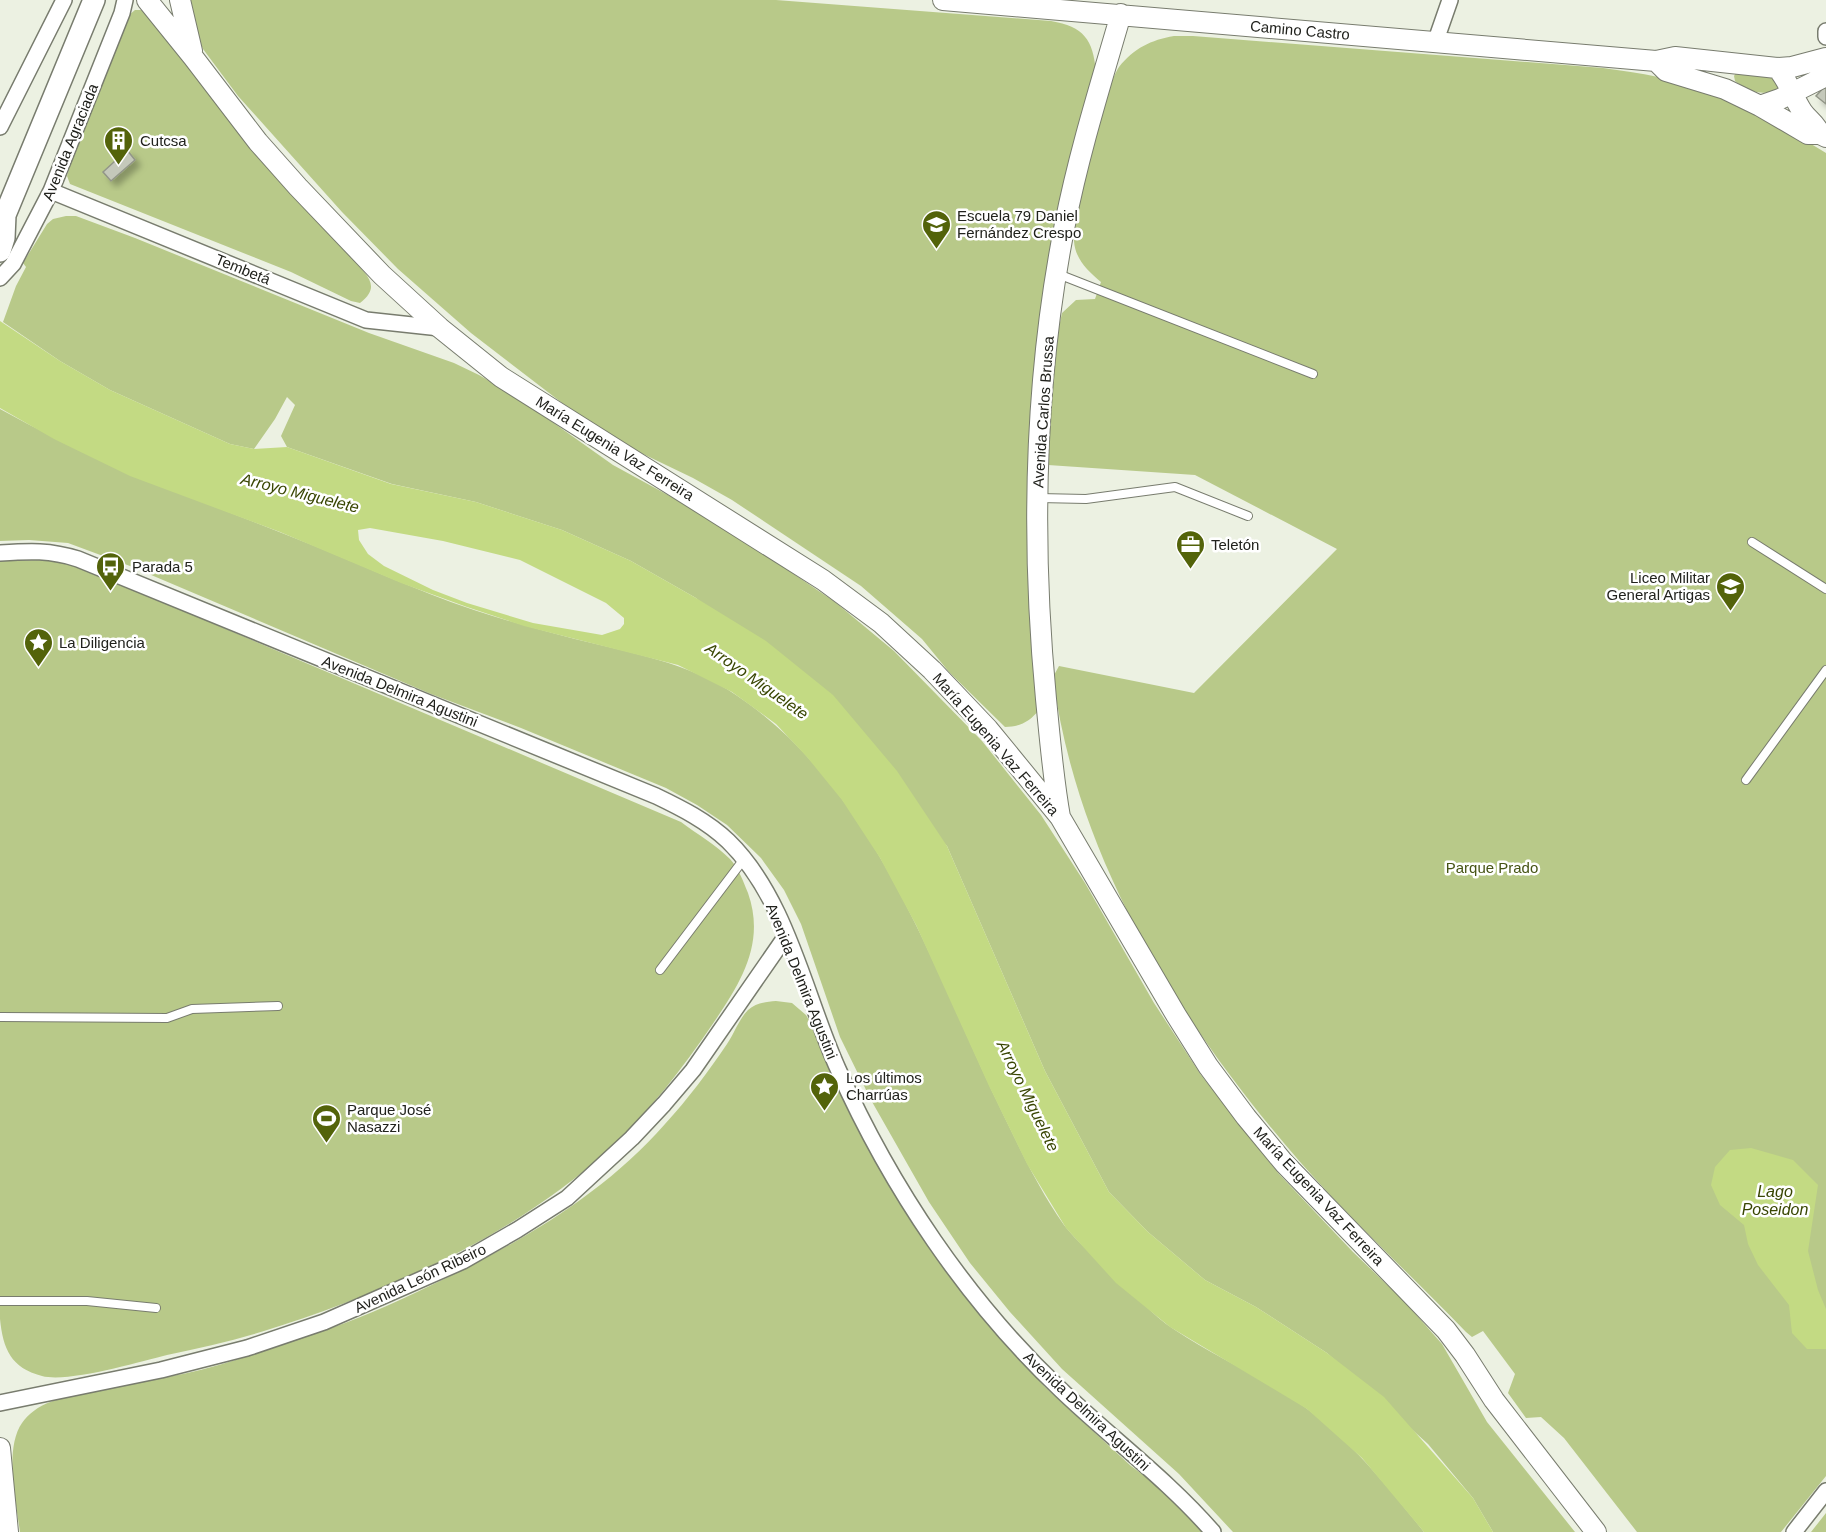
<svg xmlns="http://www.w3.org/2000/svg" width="1826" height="1532" font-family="Arial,sans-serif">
<defs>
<filter id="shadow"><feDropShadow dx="5.5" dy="5.5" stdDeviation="3" flood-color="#0004"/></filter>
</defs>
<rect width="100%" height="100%" fill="#ecf1e2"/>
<!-- green -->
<path fill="#b8c989" d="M189 0H776L1051 21C1084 27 1093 39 1096 72L1049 269 1040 709C1030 721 1021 727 1005 727L949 672 922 639 861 586 732 500 693 478 641 453 583 419 471 333 398 269 342 212 238 96 203 49 189 18Z
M135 10H141L150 14 352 257C365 275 383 285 360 303L351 301 291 272 70 184 67 176 70 166 129 15Z
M1174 36H1193L1603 68C1640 73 1677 79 1712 92 1752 107 1789 131 1826 153V1476L1781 1532H1637L1564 1438 1541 1417 1526 1418 1508 1393 1515 1374 1483 1331 1472 1337 1466 1332C1411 1275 1353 1222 1301 1163 1181 1025 1077 861 1053 677L1059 666 1194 693 1337 549 1195 475 1048 465 1052 390 1059 327 1062 313 1076 300 1095 299 1101 282C1088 271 1075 259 1074 241 1072 216 1105 86 1119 67 1134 48 1151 40 1174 36Z
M1737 71 1772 74 1781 90C1762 95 1752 94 1735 81L1734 76Z
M66 216H76L135 238 369 333 454 363 479 375 517 397 613 465 710 518 770 558 835 602 894 651 982 741 1041 815 1085 883 1154 1003 1201 1075 1233 1116 1279 1174 1353 1252 1405 1302 1442 1344 1487 1422 1575 1532H1493L1473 1498 1428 1444 1327 1353 1256 1307 1205 1280 1148 1232 1109 1192 1045 1071 947 846 696 598 631 561 562 530 476 502 392 484 287 447 281 436 295 405 287 397 275 419 254 449 230 444 110 390 60 361 3 322 16 286 26 267 23 263 47 224 53 219Z
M0 409C94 461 196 499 297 539 356 562 414 590 474 610 507 621 541 630 575 639 631 653 688 662 736 695 877 789 933 971 1004 1116 1022 1153 1040 1191 1064 1225 1077 1242 1096 1257 1112 1272 1132 1291 1151 1315 1175 1330 1217 1358 1265 1378 1306 1408 1352 1442 1389 1488 1424 1532H1233L1179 1474 1062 1369 1010 1312 970 1263 929 1202 871 1100 840 1037 801 924 784 890 761 858 727 825 697 805 666 788 521 728 431 694 130 566 68 543 29 540 0 541Z
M43 560 68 562 681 822C697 834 716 845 730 859 739 869 743 881 748 893 766 944 740 984 712 1025 682 1069 649 1112 609 1149 517 1235 383 1294 264 1331 232 1341 199 1348 167 1355 139 1362 68 1383 42 1376 11 1368 3 1349 0 1319V561Z
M776 1001 792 1003 806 1015 973 1304 1007 1345 1045 1387 1131 1466 1162 1489 1205 1532H20C16 1502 4 1449 22 1423 28 1414 39 1406 50 1402 92 1386 139 1383 183 1374 217 1367 251 1355 284 1344 324 1331 364 1317 402 1299 497 1255 595 1204 665 1124 688 1099 708 1072 727 1044 734 1034 739 1019 748 1010 756 1003 766 1002 776 1001Z
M1826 1513V1532H1811Z"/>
<!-- water -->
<path fill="#c3da83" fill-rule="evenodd" d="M0 321 60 361 110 390 230 444 254 449 287 447 391 484 476 502 562 530 631 561 696 598 766 641 833 695 897 771 947 846 1045 1071 1109 1192 1148 1232 1205 1280 1256 1307 1327 1353 1384 1397 1473 1498 1493 1532H1424L1362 1458 1307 1409 1170 1327 1116 1283 1066 1228 1027 1164 989 1086 916 925 880 858 842 800 807 757 776 724 732 692 678 665 524 626 467 607 401 583 280 532 130 476 54 439 0 408ZM370 528 443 541 520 560 606 603 624 618V624L620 629 602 635 533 623 467 603 433 590 384 566 368 554 359 540 358 530Z
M1751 1148 1793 1160 1818 1185 1808 1251 1818 1290 1826 1309V1349H1807L1792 1333 1789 1305 1758 1265 1748 1244 1744 1225 1720 1205 1711 1185 1715 1167 1730 1150Z"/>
<!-- building -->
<path fill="#c4c8ba" stroke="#929688" stroke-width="1.5" filter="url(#shadow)" d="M1826 85V104L1816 96Z
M127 150 135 160 111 181 103 172Z"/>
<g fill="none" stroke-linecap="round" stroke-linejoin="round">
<defs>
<path id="service" d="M1058 274 1313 374
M1039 498 1086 499 1175 487 1248 516
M1752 542 1826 589
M1746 780 1826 670
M660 970 744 859
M0 1017 167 1018 192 1009 278 1006
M0 1301H87L156 1308"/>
<path id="minor" d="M1826 31V37
M1435 43 1450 0
M0 127 64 0
M51 191 366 320 440 328
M0 278 13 264 51 191 122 13 125 0
M0 553C30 551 50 550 78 559L656 796C681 808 707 821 728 841 787 898 805 996 838 1069 891 1188 967 1301 1061 1390 1111 1438 1168 1480 1213 1532
M0 1403 161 1370 247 1348 324 1322 463 1261 517 1230 567 1198 632 1138 664 1104 693 1070 786 936
M1794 1532 1826 1491"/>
<path id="tertiary" d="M147 0 193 57 258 142 298 187 382 275 440 328 501 377 823 580 881 623 932 670 988 729 1060 817 1176 1015 1208 1066 1246 1117 1284 1163 1446 1330 1465 1355 1494 1400 1596 1532
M180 0 192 51
M943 0 1656 61 1675 57 1777 68C1789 81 1792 96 1802 111 1808 120 1816 123 1820 134
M1656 61 1666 71 1725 89 1760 106 1808 134H1820L1826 137
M1777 68 1792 67 1826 58
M1760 106 1780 99 1826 76
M1060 817C1053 778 1050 739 1046 699 1031 542 1034 380 1065 224 1079 153 1101 83 1121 14
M0 1448 8 1532"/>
<path id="secondary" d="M0 251 4 238 5 215 94 0"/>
</defs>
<!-- service casing -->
<use href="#service" stroke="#787c6e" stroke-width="10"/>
<!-- minor casing -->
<use href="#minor" stroke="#787c6e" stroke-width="18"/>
<!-- tertiary casing -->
<use href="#tertiary" stroke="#787c6e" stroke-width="22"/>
<!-- secondary casing -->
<use href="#secondary" stroke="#787c6e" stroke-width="24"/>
<!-- service -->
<use href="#service" stroke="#fff" stroke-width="8"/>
<!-- minor -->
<use href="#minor" stroke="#fff" stroke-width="15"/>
<!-- tertiary -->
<use href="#tertiary" stroke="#fff" stroke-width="20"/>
<!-- secondary -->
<use href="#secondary" stroke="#fff" stroke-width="21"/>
</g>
<!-- icons -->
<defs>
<symbol id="building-pin" viewBox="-11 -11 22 30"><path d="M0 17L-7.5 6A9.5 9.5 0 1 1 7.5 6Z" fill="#53630a" stroke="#fff"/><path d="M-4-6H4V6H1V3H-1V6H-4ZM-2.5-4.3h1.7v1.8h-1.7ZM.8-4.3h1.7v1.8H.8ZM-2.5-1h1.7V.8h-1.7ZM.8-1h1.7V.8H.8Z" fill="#fff"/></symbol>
<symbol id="school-pin" viewBox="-11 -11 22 30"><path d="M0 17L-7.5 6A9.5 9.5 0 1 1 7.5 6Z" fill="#53630a" stroke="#fff"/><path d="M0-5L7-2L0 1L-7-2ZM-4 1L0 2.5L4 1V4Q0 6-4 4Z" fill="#fff"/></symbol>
<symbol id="office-pin" viewBox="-11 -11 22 30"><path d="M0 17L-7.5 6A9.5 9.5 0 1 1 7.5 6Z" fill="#53630a" stroke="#fff"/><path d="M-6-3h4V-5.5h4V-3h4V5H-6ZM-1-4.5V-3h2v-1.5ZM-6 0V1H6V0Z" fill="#fff"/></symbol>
<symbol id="bus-pin" viewBox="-11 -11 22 30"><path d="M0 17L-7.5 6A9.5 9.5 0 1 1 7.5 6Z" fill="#53630a" stroke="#fff"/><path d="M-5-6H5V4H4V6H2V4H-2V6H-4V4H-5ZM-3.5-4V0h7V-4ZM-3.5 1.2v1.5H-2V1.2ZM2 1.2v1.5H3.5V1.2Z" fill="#fff"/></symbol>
<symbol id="sight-pin" viewBox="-11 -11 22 30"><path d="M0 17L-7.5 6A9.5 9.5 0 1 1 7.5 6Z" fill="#53630a" stroke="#fff"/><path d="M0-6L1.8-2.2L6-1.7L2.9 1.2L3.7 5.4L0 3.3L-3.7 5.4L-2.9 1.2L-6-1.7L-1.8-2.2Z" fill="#fff"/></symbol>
<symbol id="stadium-pin" viewBox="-11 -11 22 30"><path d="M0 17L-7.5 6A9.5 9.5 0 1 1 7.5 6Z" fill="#53630a" stroke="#fff"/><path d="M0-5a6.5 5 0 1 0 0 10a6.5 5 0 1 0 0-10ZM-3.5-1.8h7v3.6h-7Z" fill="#fff"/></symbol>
</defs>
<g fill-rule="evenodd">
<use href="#building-pin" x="102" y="124" width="33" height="45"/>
<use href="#school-pin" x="920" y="208" width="33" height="45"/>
<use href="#office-pin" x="1174" y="528" width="33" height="45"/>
<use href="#bus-pin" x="94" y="550" width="33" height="45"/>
<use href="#school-pin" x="1714" y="570" width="33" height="45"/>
<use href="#sight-pin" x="22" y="626" width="33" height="45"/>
<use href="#sight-pin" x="808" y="1070" width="33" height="45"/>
<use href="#stadium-pin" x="310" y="1102" width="33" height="45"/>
</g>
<g text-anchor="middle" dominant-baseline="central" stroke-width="5" stroke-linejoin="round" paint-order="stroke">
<!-- street labels -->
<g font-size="15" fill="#21221d" stroke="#fff">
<text transform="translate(1300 30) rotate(5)">Camino Castro</text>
<text transform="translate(70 142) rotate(-68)">Avenida Agraciada</text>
<text transform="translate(243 269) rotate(22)">Tembetá</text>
<text transform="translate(1043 412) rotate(-86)">Avenida Carlos Brussa</text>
<text transform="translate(615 448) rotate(32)">María Eugenia Vaz Ferreira</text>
<text transform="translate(400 691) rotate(22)">Avenida Delmira Agustini</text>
<text transform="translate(996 744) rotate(49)">María Eugenia Vaz Ferreira</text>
<text transform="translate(802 981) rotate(68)">Avenida Delmira Agustini</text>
<text transform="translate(1319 1196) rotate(47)">María Eugenia Vaz Ferreira</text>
<text transform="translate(420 1278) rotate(-25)">Avenida León Ribeiro</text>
<text transform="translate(1087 1411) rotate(43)">Avenida Delmira Agustini</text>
</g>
<!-- poi labels -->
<g font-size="15" fill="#21221d" stroke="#fff" text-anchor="start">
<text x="140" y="140">Cutcsa</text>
<text x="957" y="215">Escuela 79 Daniel<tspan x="957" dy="17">Fernández Crespo</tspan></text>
<text x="1211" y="544">Teletón</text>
<text x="132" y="566">Parada 5</text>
<text x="1710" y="577" text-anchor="end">Liceo Militar<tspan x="1710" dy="17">General Artigas</tspan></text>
<text x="59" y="642">La Diligencia</text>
<text x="846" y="1077">Los últimos<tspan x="846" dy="17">Charrúas</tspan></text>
<text x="347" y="1109">Parque José<tspan x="347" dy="17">Nasazzi</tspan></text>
</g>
<!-- park labels -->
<g font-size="15" fill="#465415" stroke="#fff">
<text x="1492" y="867">Parque Prado</text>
</g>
<!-- water labels -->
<g font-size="16" font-style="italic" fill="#394603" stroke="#fff">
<text transform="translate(300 493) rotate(14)">Arroyo Miguelete</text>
<text transform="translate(757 681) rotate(35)">Arroyo Miguelete</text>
<text transform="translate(1028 1096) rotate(64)">Arroyo Miguelete</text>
<text x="1775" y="1191">Lago<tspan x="1775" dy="18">Poseidon</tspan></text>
</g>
</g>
</svg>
